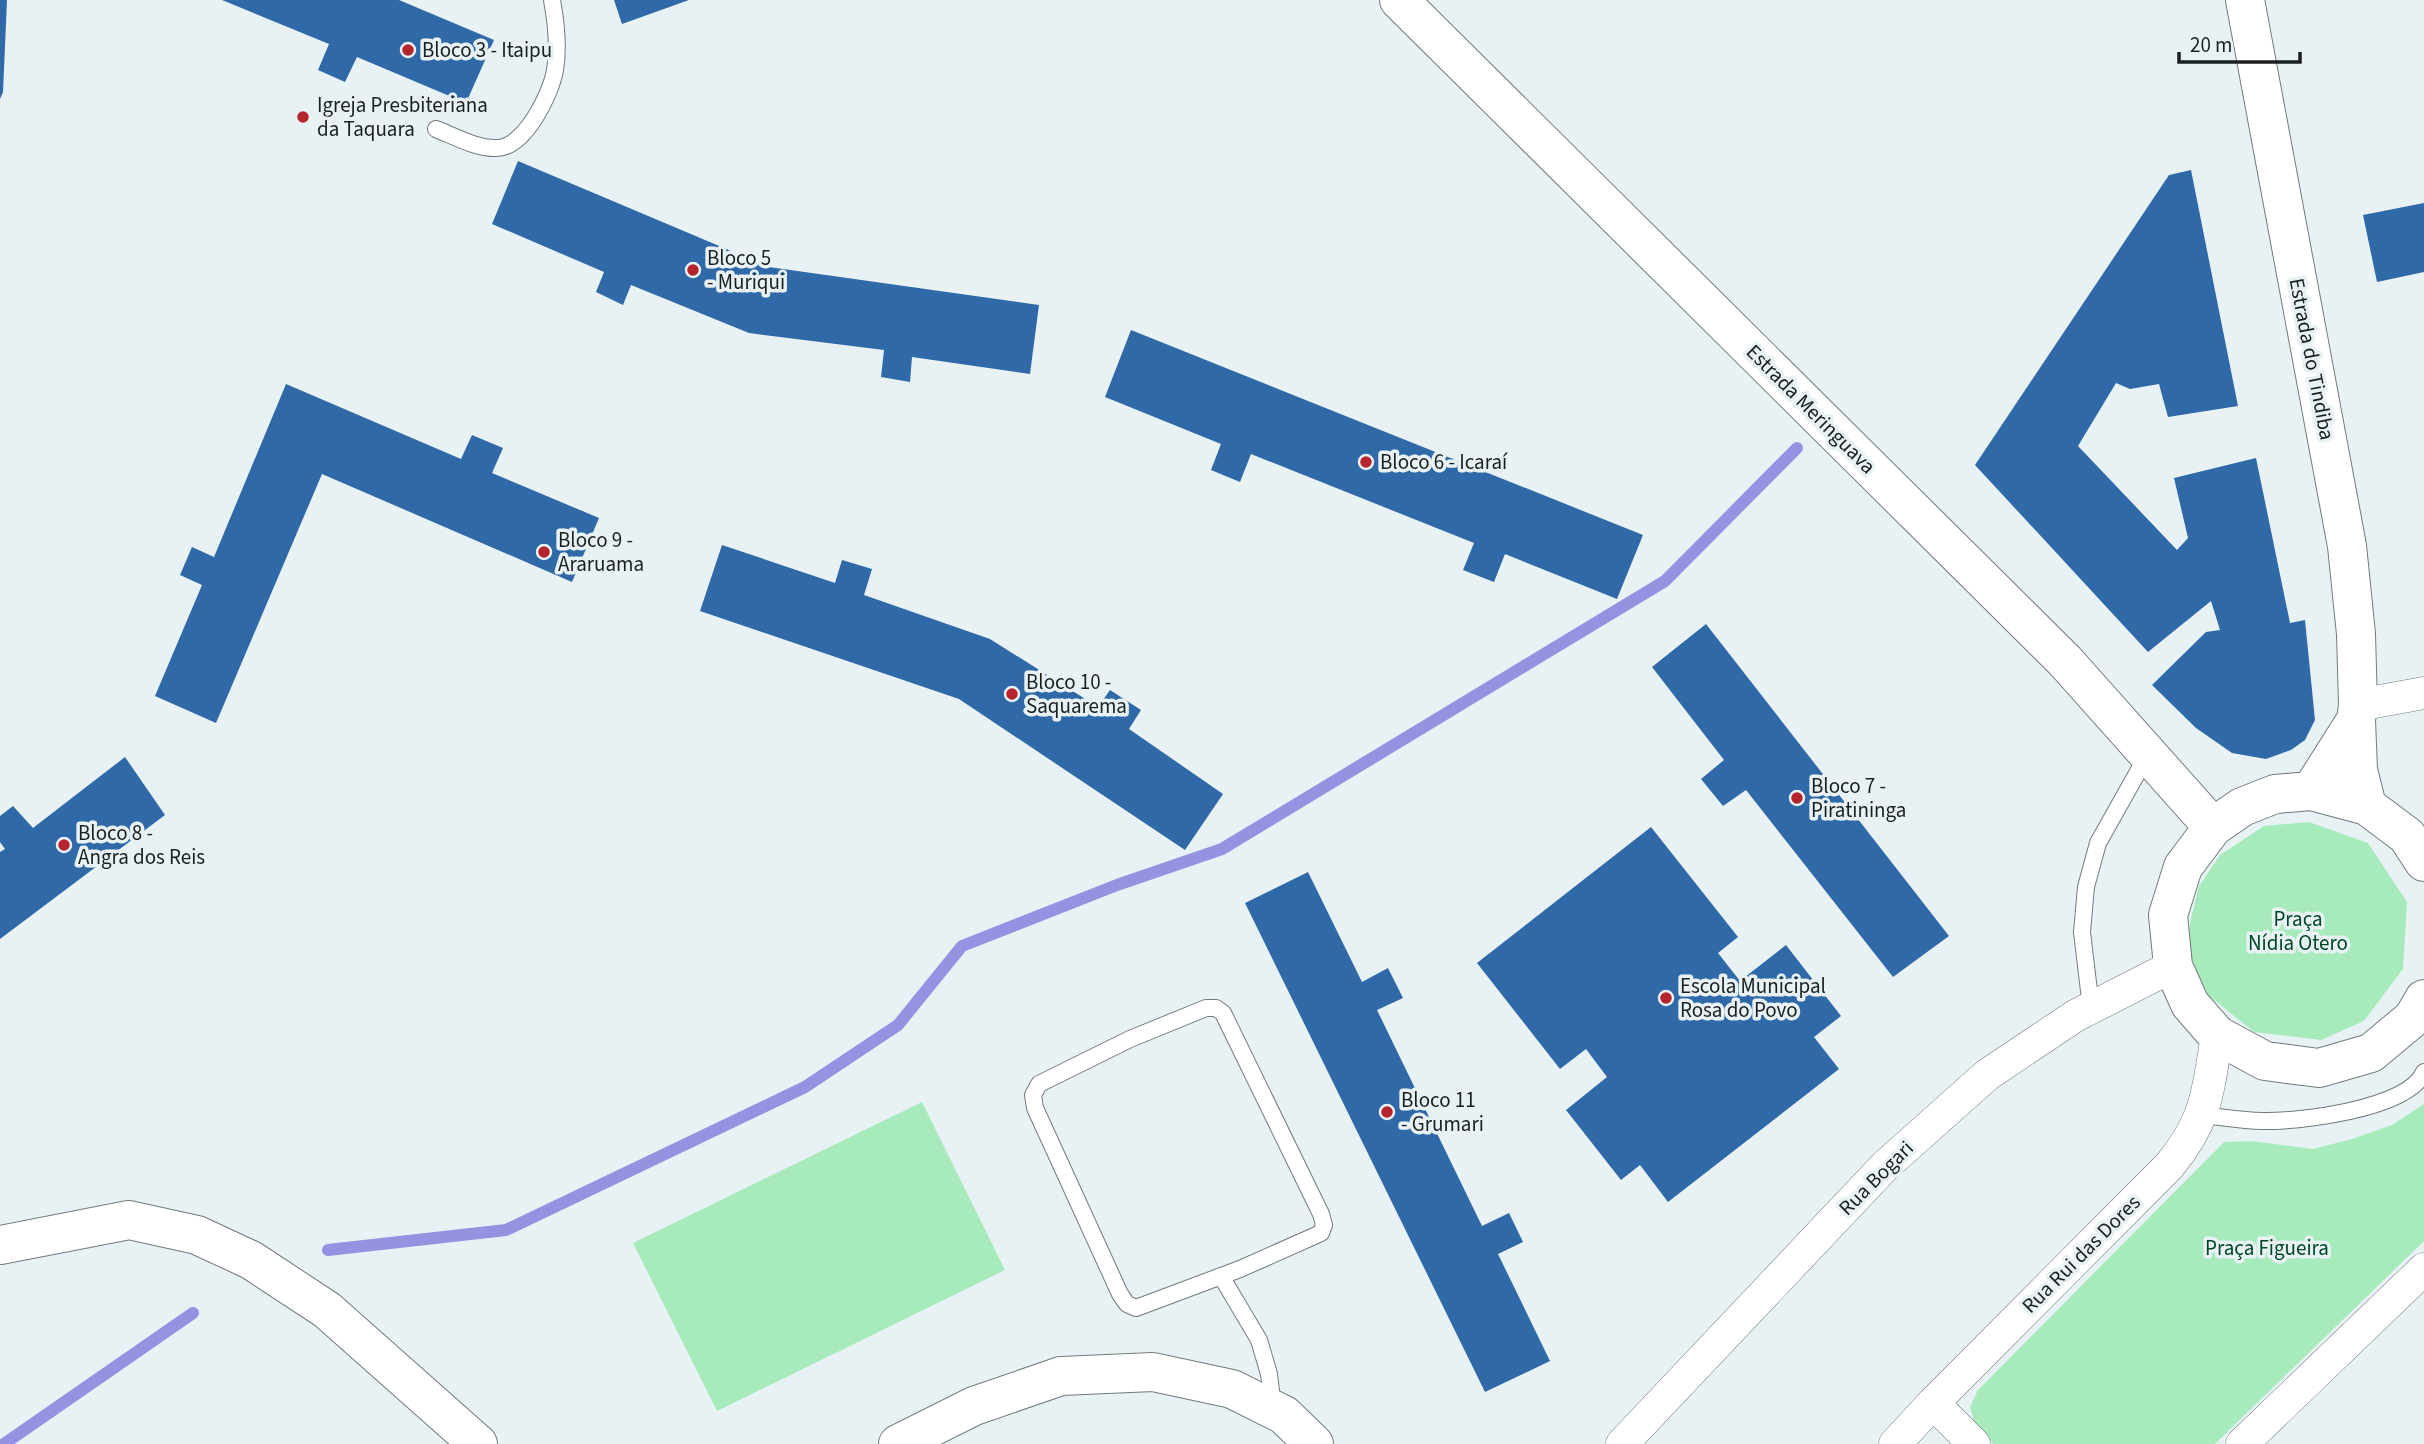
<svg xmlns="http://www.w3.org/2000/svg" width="2424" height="1444" font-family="'Source Sans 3',sans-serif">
<rect width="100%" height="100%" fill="#e8f2f5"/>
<!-- green -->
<path fill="#a7ebbd" d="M2309 822 2368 843 2407 902 2403 969 2364 1021 2321 1040 2254 1032 2208 995 2188 956 2190 923 2199 886 2220 855 2264 826Z
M922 1102 1005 1270 717 1411 633 1243Z
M2424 1104V1241L2215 1444H1993L1976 1427 1970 1407 1978 1390 2224 1142 2251 1141 2313 1149 2352 1139 2392 1125Z"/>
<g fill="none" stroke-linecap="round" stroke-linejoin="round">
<!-- stream -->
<path stroke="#9692e1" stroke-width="12" d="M328 1250 506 1230 805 1087 898 1025 962 946 1117 885 1222 849 1665 581 1797 448
M4 1444 193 1313"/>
</g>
<!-- building -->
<path fill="#3069a7" d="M0 0H7L3 92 0 99Z
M222 0H399L494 40 466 103 357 57 345 82 318 70 329 44Z
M614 0H689L622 24Z
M518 161 769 267 1039 305 1030 374 912 357 910 382 881 377 884 350 749 333 631 285 623 305 596 292 604 272 492 224Z
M2191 170 2238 406 2168 417 2159 384 2130 389 2116 383 2078 446 2177 550 2188 538 2174 478 2256 458 2290 623 2305 620 2315 720 2305 740 2291 750 2266 759 2232 753 2196 728 2152 685 2206 632 2220 630 2211 601 2148 652 1975 465 2169 175Z
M2424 203V272L2377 282 2363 215Z
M1131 330 1643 535 1617 599 1505 554 1494 582 1463 570 1474 543 1251 454 1240 482 1211 470 1221 444 1105 397Z
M286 384 461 459 472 435 503 448 492 473 599 518 572 582 322 474 216 723 155 696 202 585 180 575 192 547 214 557Z
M722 545 835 583 842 560 872 569 864 595 990 639 1098 707 1110 690 1141 710 1129 729 1223 794 1185 850 959 699 700 611Z
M1706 624 1949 936 1893 977 1746 790 1723 806 1701 779 1724 760 1652 667Z
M125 757 165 815 0 939V852L5 849 0 842V816L13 806 33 828Z
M1651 827 1738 937 1718 953 1740 981 1786 945 1841 1016 1814 1037 1839 1069 1668 1202 1640 1165 1621 1180 1566 1110 1607 1077 1586 1049 1560 1069 1477 963Z
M1308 872 1362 982 1388 968 1403 998 1377 1010 1482 1226 1509 1213 1523 1242 1498 1254 1550 1361 1485 1392 1245 903Z"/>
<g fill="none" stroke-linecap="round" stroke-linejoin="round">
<defs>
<path id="lane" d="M436 129C454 136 477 149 497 148 525 147 551 94 555 70 559 47 556 22 552 0
M1206 1008H1216L1223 1013 1321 1214 1324 1225 1321 1233 1240 1269 1136 1308 1127 1304 1120 1294 1035 1108 1033 1095 1039 1084 1130 1039Z
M2091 1008 2082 932 2086 887 2098 843 2148 754
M2202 1115C2222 1117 2242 1121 2262 1121 2298 1122 2409 1109 2424 1072
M1221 1276 1259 1340 1269 1374 1273 1407"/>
<path id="street" d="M2358 705 2424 693
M1933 1403 1974 1444
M1622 1444 1885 1166 1987 1075 2075 1016 2173 966
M1895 1444 1933 1403 2169 1166C2207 1121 2208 1091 2217 1035
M2242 1444 2424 1269"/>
<path id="secondary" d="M1399 0 2065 661 2213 827
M2245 0 2347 546 2356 634 2358 705 2356 720 2358 770 2367 806
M2311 791 2356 720
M2424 862 2407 836 2367 806 2311 791 2275 794 2242 807 2213 827 2183 867 2168 915 2173 966 2190 1004 2217 1035 2265 1061 2319 1068 2371 1053 2413 1018 2424 999
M0 1245 129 1220 197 1235 251 1260 327 1310 478 1444
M898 1444 974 1406 1061 1376 1153 1372 1232 1389 1284 1415 1314 1444"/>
</defs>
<!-- lane casing -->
<use href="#lane" stroke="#727a7d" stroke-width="18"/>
<!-- street casing -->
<use href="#street" stroke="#727a7d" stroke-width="33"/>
<!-- secondary casing -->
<use href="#secondary" stroke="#727a7d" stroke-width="40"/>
<!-- lane -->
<use href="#lane" stroke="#fff" stroke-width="16"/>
<!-- street -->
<use href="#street" stroke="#fff" stroke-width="32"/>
<!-- secondary -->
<use href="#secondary" stroke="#fff" stroke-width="38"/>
</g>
<!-- markers -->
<g fill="#b6252e" stroke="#e8f2f5" stroke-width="2.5">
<circle cx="408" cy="50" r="7"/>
<circle cx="303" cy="117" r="7"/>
<circle cx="693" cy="270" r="7"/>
<circle cx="1366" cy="462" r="7"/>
<circle cx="544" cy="552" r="7"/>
<circle cx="1012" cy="694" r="7"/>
<circle cx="1797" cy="798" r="7"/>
<circle cx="64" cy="845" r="7"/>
<circle cx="1666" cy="998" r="7"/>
<circle cx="1387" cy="1112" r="7"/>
</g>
<g text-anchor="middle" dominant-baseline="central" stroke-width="7" stroke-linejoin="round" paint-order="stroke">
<!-- poi labels -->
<g font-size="21" fill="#1b1f20" stroke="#e8f2f5" text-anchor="start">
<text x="422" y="50">Bloco 3 - Itaipu</text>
<text x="317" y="105">Igreja Presbiteriana<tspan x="317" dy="24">da Taquara</tspan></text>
<text x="707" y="258">Bloco 5<tspan x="707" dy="24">- Muriqui</tspan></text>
<text x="1380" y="462">Bloco 6 - Icaraí</text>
<text x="558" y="540">Bloco 9 -<tspan x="558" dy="24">Araruama</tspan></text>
<text x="1026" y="682">Bloco 10 -<tspan x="1026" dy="24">Saquarema</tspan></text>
<text x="1811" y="786">Bloco 7 -<tspan x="1811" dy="24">Piratininga</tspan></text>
<text x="78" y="833">Bloco 8 -<tspan x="78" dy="24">Angra dos Reis</tspan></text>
<text x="1680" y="986">Escola Municipal<tspan x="1680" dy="24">Rosa do Povo</tspan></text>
<text x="1401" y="1100">Bloco 11<tspan x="1401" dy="24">- Grumari</tspan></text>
</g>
<!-- street labels -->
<g font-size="21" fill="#1b1f20" stroke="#e8f2f5">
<text transform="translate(2312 359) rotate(79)">Estrada do Tindiba</text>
<text transform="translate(1811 409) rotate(45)">Estrada Meringuava</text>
<text transform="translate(1876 1178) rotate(-45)">Rua Bogari</text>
<text transform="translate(2081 1254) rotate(-45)">Rua Rui das Dores</text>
</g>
<!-- park labels -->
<g font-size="21" fill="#014724" stroke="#e8f2f5">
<text x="2298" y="919">Praça<tspan x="2298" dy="24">Nídia Otero</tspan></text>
<text x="2267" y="1248">Praça Figueira</text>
</g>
</g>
<!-- scale -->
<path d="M2179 52v10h121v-10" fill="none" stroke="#1b1f20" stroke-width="3.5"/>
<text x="2190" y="52" font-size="21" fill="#1b1f20" stroke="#e8f2f5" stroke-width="5" paint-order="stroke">20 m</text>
</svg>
